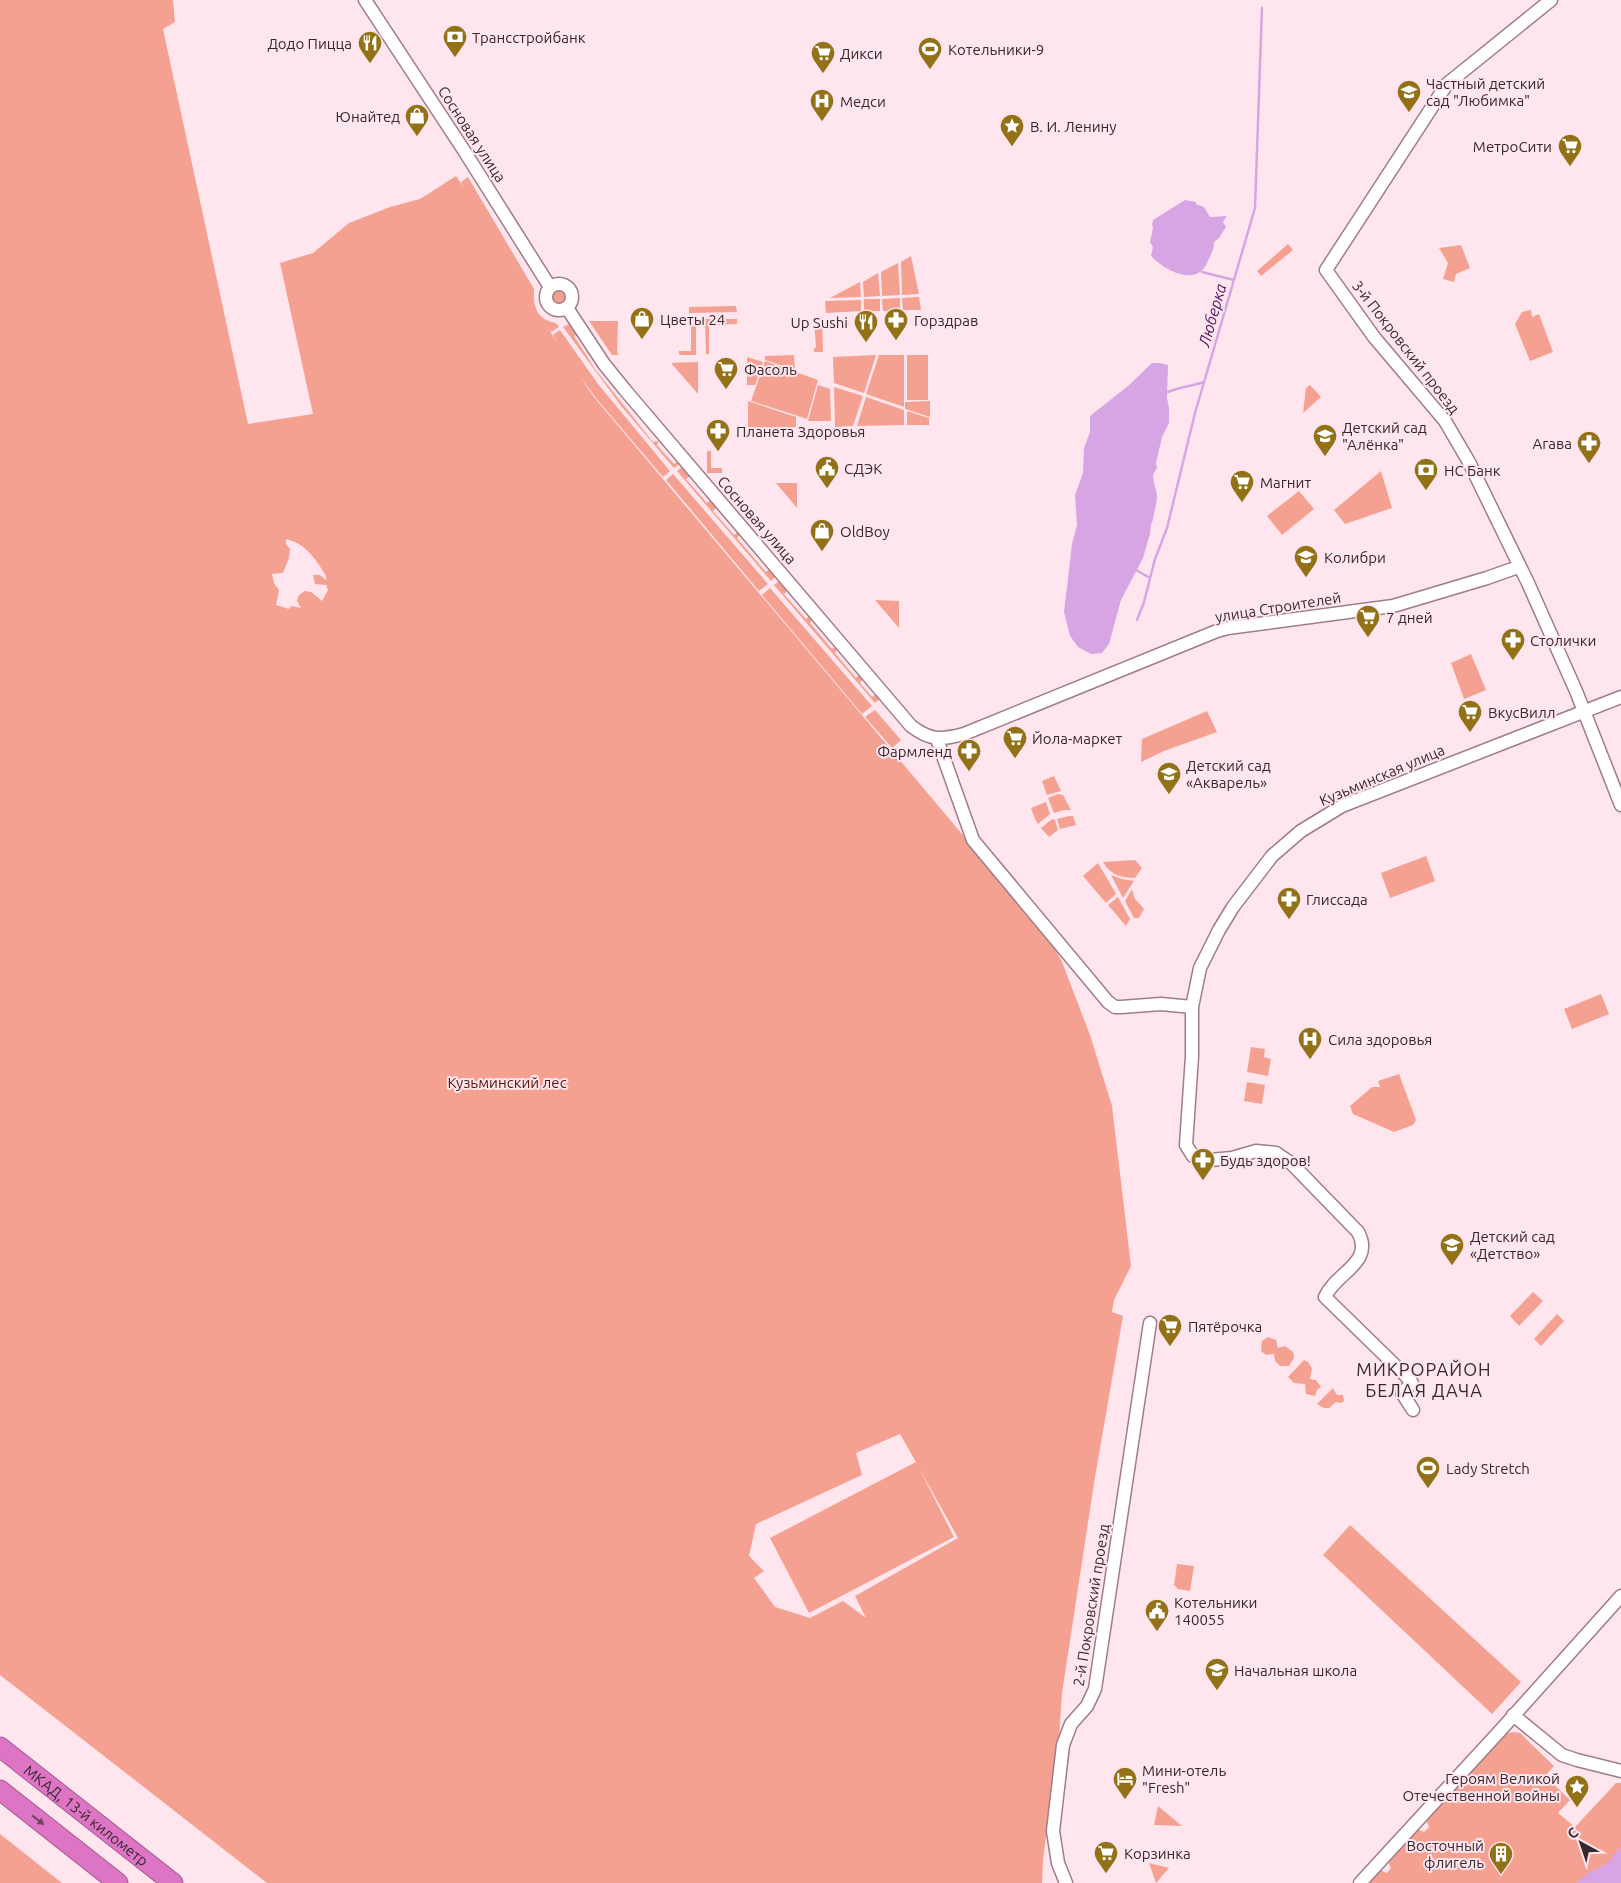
<svg xmlns="http://www.w3.org/2000/svg" width="1621" height="1883" font-family="Ubuntu,sans-serif">
<rect width="100%" height="100%" fill="#ffe6ee"/>
<!-- green -->
<path fill="#f4a191" fill-rule="evenodd" d="M0 0H173L175 22 163 29 248 424 313 414 280 263 313 253 349 223 390 207 420 199 456 176 464 188 461 182 468 177 534 289C533 302 535 316 549 321 554 323 556 322 559 327L551 332 548 328 558 344 553 335 560 330 598 384 670 471 663 477 595 397 579 375 593 396 1048 936 1062 962 1090 1035 1112 1106 1131 1266 1114 1300 1112 1312 1123 1316 1095 1477 1062 1693 1059 1739 1043 1860 1042 1883H267L0 1675ZM286 539C306 544 316 559 326 576V580L320 575H313L315 584 326 585 328 590 322 601 311 592 305 591 299 595 297 601 301 608 291 606 289 609 276 605 279 590 274 583 272 574 283 573 289 558 290 549 286 544ZM900 1434 916 1462 770 1538 809 1613 954 1537 918 1466 958 1538 855 1596 866 1618 843 1601 810 1618 775 1607 754 1578 764 1571 749 1556 756 1524 862 1475 856 1453Z
M1288 244 1293 250 1261 276 1257 271Z
M1461 245 1470 268 1456 274 1454 282 1443 279 1448 263 1439 248Z
M911 256 919 294 902 295 901 262Z
M898 263 900 295 882 296 881 272Z
M878 273 880 296 864 297 863 282Z
M860 282 861 297 830 298Z
M550 297a9 9 0 1 1 18 0a9 9 0 1 1-18 0Z
M919 297 921 310H903L902 298Z
M900 298V310L883 311 882 299Z
M864 299H880V311H864Z
M861 300V311L826 313 825 301Z
M736 306 737 312 689 313V307Z
M1531 310 1532 317 1539 314 1553 352 1530 361 1515 324 1522 312Z
M814 317H822L823 352H814V348H816Z
M705 319H737V324L709 325V354H706Z
M689 320H696V355H679V351H691V326L689 325Z
M589 321H618L617 351 618 355H612Z
M573 322 580 333 574 336 595 369 653 442 659 441 657 445 674 464 680 460 681 463 674 468 622 407 563 327Z
M794 355 795 370 765 360V356Z
M876 355 864 393 834 383 833 357Z
M879 355H904V407L866 394Z
M907 355H928V400H907Z
M747 357 763 362 755 385H747Z
M765 361 818 380 807 419 751 401Z
M698 362V394L671 363Z
M818 385 830 389 831 421H808Z
M1310 385 1321 397 1303 413 1306 388Z
M834 387 863 396 853 426 835 427Z
M866 397 904 410V425L857 426Z
M748 401 796 417V427L748 428Z
M930 401V417L905 409V402Z
M907 411 929 418V425H907Z
M707 451H711V468H722V473H707Z
M684 465 692 474 686 479 707 503 711 500 717 507 713 511 734 535 738 532 740 534 737 538 766 572 771 567 778 575 771 581 677 471Z
M1381 471 1392 508 1345 524 1334 510Z
M673 474 768 584 759 591 666 480Z
M776 483H797V508Z
M1299 491 1314 509 1282 535 1267 516Z
M782 579 790 588 784 594 806 619 810 616 813 619 810 623 832 649 835 647H838L835 653 856 678 859 675 862 677 863 679 860 683 872 697 879 692 883 696 875 703 774 585Z
M770 588 872 706 862 714 762 595Z
M875 600 899 601V628Z
M1471 654 1486 690 1464 699 1451 663Z
M875 710 901 740 892 748 865 717Z
M1207 711 1217 732 1164 751 1141 762 1142 739Z
M1054 776 1061 791 1047 795 1042 781Z
M1058 794 1063 795 1071 810H1064L1054 813 1048 798Z
M1046 802 1050 814 1038 824 1035 819 1031 808Z
M1069 816H1073L1076 825 1060 829 1057 819Z
M1052 819 1055 820 1058 830 1049 837 1041 828Z
M1426 856 1435 881 1390 898 1381 873Z
M1135 860 1142 868 1135 878C1122 878 1110 875 1103 862Z
M1098 863 1116 894 1106 903 1083 876Z
M1111 875 1122 879 1134 881 1123 898Z
M1132 889 1135 899 1144 909 1139 918H1134L1125 901Z
M1118 897 1130 919 1126 926 1108 905Z
M1601 994 1609 1014 1572 1029 1564 1009Z
M1251 1047 1265 1049 1264 1057 1271 1059 1268 1076 1247 1072Z
M1399 1074 1416 1120 1413 1125 1394 1132 1353 1114 1350 1106 1372 1087H1380L1378 1081Z
M1247 1082 1265 1085 1262 1104 1244 1101Z
M1533 1292 1543 1301 1519 1326 1510 1316Z
M1557 1314 1564 1321 1541 1346 1534 1339Z
M1268 1337 1276 1340 1278 1348 1285 1346 1293 1352 1294 1358 1289 1366H1280L1275 1361 1274 1354 1266 1355 1261 1351 1262 1341Z
M1304 1360 1308 1362 1312 1368 1310 1379 1316 1380 1321 1387 1317 1390 1315 1396 1306 1394 1305 1384 1294 1383 1288 1377Z
M1333 1388 1337 1395H1343L1344 1401 1341 1403 1336 1402 1329 1408H1324L1317 1404Z
M1350 1525 1521 1682 1492 1714 1323 1555Z
M1177 1564 1194 1566 1190 1591 1178 1589 1174 1585Z
M1514 1732 1520 1733 1554 1766 1545 1776 1570 1800 1558 1813 1575 1827 1616 1783H1621V1883H1368L1380 1870 1387 1873 1391 1868 1388 1861 1417 1829 1424 1832 1429 1827 1426 1820 1501 1738 1507 1733Z
M1158 1806 1182 1826 1154 1825Z
M0 1834 62 1883H0Z
M1149 1863 1169 1868 1156 1883Z"/>
<!-- water -->
<path fill="#d7a5e4" d="M1185 200 1196 202V204L1204 207 1210 217 1227 216 1223 222 1226 227 1219 238 1214 242C1214 250 1211 254 1208 261 1198 288 1165 271 1151 256L1153 247 1150 242 1153 228 1152 225 1153 220Z
M1152 363H1160L1168 365 1167 398 1169 408V423L1162 437 1156 463 1157 468C1149 477 1156 486 1157 495 1157 503 1154 512 1153 520L1151 524 1150 534 1143 558 1121 600 1109 644 1102 653 1091 654 1078 647 1070 636 1064 612 1072 544 1077 525 1075 495 1083 473 1084 448 1090 432V416L1128 386Z
M1621 1846V1883H1576L1590 1872 1608 1863Z"/>
<g fill="none" stroke-linecap="round" stroke-linejoin="round">
<!-- stream -->
<path stroke="#d7a5e4" stroke-width="2.5" d="M1202 272 1234 280
M1168 392C1180 387 1192 386 1204 382
M1136 570 1150 578
M1137 620 1144 602 1155 559 1167 528 1195 413 1255 208 1262 8"/>
<defs>
<path id="minor" d="M365 0 463 149 550 287
M1551 0 1447 84 1326 270 1374 337 1445 421 1469 462 1528 583 1576 691 1621 805
M546 297a13 13 0 1 1 26 0a13 13 0 1 1-26 0Z
M567 308 604 364 625 390 911 726C931 741 941 740 964 734L1217 631 1228 628 1393 606 1487 578 1518 567
M937 739 973 840 1108 1002 1115 1007H1121L1161 1004 1192 1007
M1413 1410 1402 1393 1412 1383 1406 1376 1325 1297C1335 1273 1375 1263 1358 1232L1292 1164 1276 1153 1256 1151 1232 1158 1210 1160 1193 1156 1186 1145 1192 1056V1007L1200 968 1219 930 1233 907 1272 856 1301 831 1342 806 1621 697
M1513 1715 1562 1755 1577 1760 1621 1771
M1066 1883 1058 1863 1053 1831 1063 1745 1071 1724 1087 1706 1095 1689 1150 1323
M1360 1883 1498 1733 1621 1596"/>
<g id="highway">
<path id="s1" d="M0 1747 173 1883"/>
<path d="M0 1790 118 1883"/>
</g>
</defs>
<!-- minor casing -->
<use href="#minor" stroke="#a07b88" stroke-width="15"/>
<!-- highway casing -->
<use href="#highway" stroke="#a35a90" stroke-width="21"/>
<!-- minor -->
<use href="#minor" stroke="#fff" stroke-width="12"/>
<!-- highway -->
<use href="#highway" stroke="#dd75c4" stroke-width="19"/>
</g>
<!-- one-way arrows -->
<defs><path id="oneway-solid" d="M-6-.8H1V-3.2L6.5 0L1 3.2V.8H-6Z" transform="scale(1.25)"/></defs>
<use fill="#714362" href="#oneway-solid" transform="translate(38 1820) rotate(38)"/>
<!-- icons -->
<defs>
<symbol id="bank-pin" viewBox="-11 -11 22 30"><path d="M0 17L-7.5 6A9.5 9.5 0 1 1 7.5 6Z" fill="#927117" stroke="#ffe6ee"/><path d="M-6-4H6V4H-6ZM0-2.3a2.3 2.3 0 1 0 0 4.6a2.3 2.3 0 1 0 0-4.6Z" fill="#fff"/></symbol>
<symbol id="restaurant-pin" viewBox="-11 -11 22 30"><path d="M0 17L-7.5 6A9.5 9.5 0 1 1 7.5 6Z" fill="#927117" stroke="#ffe6ee"/><path d="M-5-6h1v4h1v-4h1v4h1v-4h1v5L-1.5 .5V6h-2V.5L-5-1ZM5-6V6H3V1.5H1.5Q1.5-4 5-6Z" fill="#fff"/></symbol>
<symbol id="stadium-pin" viewBox="-11 -11 22 30"><path d="M0 17L-7.5 6A9.5 9.5 0 1 1 7.5 6Z" fill="#927117" stroke="#ffe6ee"/><path d="M0-5a6.5 5 0 1 0 0 10a6.5 5 0 1 0 0-10ZM-3.5-1.8h7v3.6h-7Z" fill="#fff"/></symbol>
<symbol id="supermarket-pin" viewBox="-11 -11 22 30"><path d="M0 17L-7.5 6A9.5 9.5 0 1 1 7.5 6Z" fill="#927117" stroke="#ffe6ee"/><path d="M-6-5.5h2.5l.6 2H6L4.5 2H-2.5L-4.4-4H-6ZM-1.5 3.2a1.3 1.3 0 1 0 .1 0ZM3 3.2a1.3 1.3 0 1 0 .1 0Z" fill="#fff"/></symbol>
<symbol id="school-pin" viewBox="-11 -11 22 30"><path d="M0 17L-7.5 6A9.5 9.5 0 1 1 7.5 6Z" fill="#927117" stroke="#ffe6ee"/><path d="M0-5L7-2L0 1L-7-2ZM-4 1L0 2.5L4 1V4Q0 6-4 4Z" fill="#fff"/></symbol>
<symbol id="hospital-pin" viewBox="-11 -11 22 30"><path d="M0 17L-7.5 6A9.5 9.5 0 1 1 7.5 6Z" fill="#927117" stroke="#ffe6ee"/><path d="M-5-5h3v3.5h4V-5h3V5h-3V1.5h-4V5h-3Z" fill="#fff"/></symbol>
<symbol id="shop-pin" viewBox="-11 -11 22 30"><path d="M0 17L-7.5 6A9.5 9.5 0 1 1 7.5 6Z" fill="#927117" stroke="#ffe6ee"/><path d="M-5-2.5h2.3a2.7 3.5 0 0 1 5.4 0H5L5.5 6h-11ZM-1.5-2.5h3a1.5 2.3 0 0 0-3 0Z" fill="#fff"/></symbol>
<symbol id="sight-pin" viewBox="-11 -11 22 30"><path d="M0 17L-7.5 6A9.5 9.5 0 1 1 7.5 6Z" fill="#927117" stroke="#ffe6ee"/><path d="M0-6L1.8-2.2L6-1.7L2.9 1.2L3.7 5.4L0 3.3L-3.7 5.4L-2.9 1.2L-6-1.7L-1.8-2.2Z" fill="#fff"/></symbol>
<symbol id="pharmacy-pin" viewBox="-11 -11 22 30"><path d="M0 17L-7.5 6A9.5 9.5 0 1 1 7.5 6Z" fill="#927117" stroke="#ffe6ee"/><path d="M-2-6h4v4h4v4h-4v4h-4v-4h-4v-4h4Z" fill="#fff"/></symbol>
<symbol id="civic-pin" viewBox="-11 -11 22 30"><path d="M0 17L-7.5 6A9.5 9.5 0 1 1 7.5 6Z" fill="#927117" stroke="#ffe6ee"/><path d="M-.6-6.5H3V-4.5H.6V-3L4-1V1h2V6H-6V1h2V-1L-.6-3ZM-1.2 2.5V6h2.4V2.5Z" fill="#fff"/></symbol>
<symbol id="hotel-pin" viewBox="-11 -11 22 30"><path d="M0 17L-7.5 6A9.5 9.5 0 1 1 7.5 6Z" fill="#927117" stroke="#ffe6ee"/><path d="M-6-4.5h1.5V1H6V5H4.5V3h-9V5H-6ZM-4 0a1.8 1.8 0 1 1 3.6 0ZM.5 0V-2.5h3Q6-2.5 6 0Z" fill="#fff"/></symbol>
<symbol id="building-pin" viewBox="-11 -11 22 30"><path d="M0 17L-7.5 6A9.5 9.5 0 1 1 7.5 6Z" fill="#927117" stroke="#ffe6ee"/><path d="M-4-6H4V6H1V3H-1V6H-4ZM-2.5-4.3h1.7v1.8h-1.7ZM.8-4.3h1.7v1.8H.8ZM-2.5-1h1.7V.8h-1.7ZM.8-1h1.7V.8H.8Z" fill="#fff"/></symbol>
</defs>
<g fill-rule="evenodd">
<use href="#bank-pin" x="441" y="23" width="28" height="38"/>
<use href="#restaurant-pin" x="356" y="29" width="28" height="38"/>
<use href="#stadium-pin" x="916" y="35" width="28" height="38"/>
<use href="#supermarket-pin" x="809" y="39" width="28" height="38"/>
<use href="#school-pin" x="1395" y="78" width="28" height="38"/>
<use href="#hospital-pin" x="808" y="87" width="28" height="38"/>
<use href="#shop-pin" x="403" y="102" width="28" height="38"/>
<use href="#sight-pin" x="998" y="112" width="28" height="38"/>
<use href="#supermarket-pin" x="1556" y="132" width="28" height="38"/>
<use href="#shop-pin" x="628" y="305" width="28" height="38"/>
<use href="#pharmacy-pin" x="882" y="306" width="28" height="38"/>
<use href="#restaurant-pin" x="852" y="308" width="28" height="38"/>
<use href="#supermarket-pin" x="712" y="355" width="28" height="38"/>
<use href="#pharmacy-pin" x="704" y="417" width="28" height="38"/>
<use href="#school-pin" x="1311" y="422" width="28" height="38"/>
<use href="#pharmacy-pin" x="1575" y="429" width="28" height="38"/>
<use href="#civic-pin" x="813" y="454" width="28" height="38"/>
<use href="#bank-pin" x="1412" y="456" width="28" height="38"/>
<use href="#supermarket-pin" x="1228" y="468" width="28" height="38"/>
<use href="#shop-pin" x="808" y="517" width="28" height="38"/>
<use href="#school-pin" x="1292" y="543" width="28" height="38"/>
<use href="#supermarket-pin" x="1354" y="603" width="28" height="38"/>
<use href="#pharmacy-pin" x="1499" y="626" width="28" height="38"/>
<use href="#supermarket-pin" x="1456" y="698" width="28" height="38"/>
<use href="#supermarket-pin" x="1001" y="724" width="28" height="38"/>
<use href="#pharmacy-pin" x="955" y="737" width="28" height="38"/>
<use href="#school-pin" x="1155" y="760" width="28" height="38"/>
<use href="#pharmacy-pin" x="1275" y="885" width="28" height="38"/>
<use href="#hospital-pin" x="1296" y="1025" width="28" height="38"/>
<use href="#pharmacy-pin" x="1189" y="1146" width="28" height="38"/>
<use href="#school-pin" x="1438" y="1231" width="28" height="38"/>
<use href="#supermarket-pin" x="1156" y="1312" width="28" height="38"/>
<use href="#stadium-pin" x="1414" y="1454" width="28" height="38"/>
<use href="#civic-pin" x="1143" y="1597" width="28" height="38"/>
<use href="#school-pin" x="1203" y="1656" width="28" height="38"/>
<use href="#hotel-pin" x="1111" y="1765" width="28" height="38"/>
<use href="#sight-pin" x="1563" y="1773" width="28" height="38"/>
<use href="#supermarket-pin" x="1092" y="1839" width="28" height="38"/>
<use href="#building-pin" x="1487" y="1840" width="28" height="38"/>
</g>
<g text-anchor="middle" dominant-baseline="central" stroke-width="4" stroke-linejoin="round" paint-order="stroke">
<!-- poi labels -->
<g font-size="15" fill="#37282e" stroke="#ffe6ee" text-anchor="start">
<text x="472" y="37">Трансстройбанк</text>
<text x="352" y="43" text-anchor="end">Додо Пицца</text>
<text x="948" y="49">Котельники-9</text>
<text x="840" y="53">Дикси</text>
<text x="1426" y="83">Частный детский<tspan x="1426" dy="17">сад "Любимка"</tspan></text>
<text x="840" y="101">Медси</text>
<text x="400" y="116" text-anchor="end">Юнайтед</text>
<text x="1030" y="126">В. И. Ленину</text>
<text x="1552" y="146" text-anchor="end">МетроСити</text>
<text x="660" y="319">Цветы 24</text>
<text x="914" y="320">Горздрав</text>
<text x="848" y="322" text-anchor="end">Up Sushi</text>
<text x="744" y="369">Фасоль</text>
<text x="1342" y="427">Детский сад<tspan x="1342" dy="17">"Алёнка"</tspan></text>
<text x="736" y="431">Планета Здоровья</text>
<text x="1572" y="443" text-anchor="end">Агава</text>
<text x="844" y="468">СДЭК</text>
<text x="1444" y="470">НС Банк</text>
<text x="1260" y="482">Магнит</text>
<text x="840" y="531">OldBoy</text>
<text x="1324" y="557">Колибри</text>
<text x="1386" y="617">7 дней</text>
<text x="1530" y="640">Столички</text>
<text x="1488" y="712">ВкусВилл</text>
<text x="1032" y="738">Йола-маркет</text>
<text x="952" y="751" text-anchor="end">Фармленд</text>
<text x="1186" y="765">Детский сад<tspan x="1186" dy="17">«Акварель»</tspan></text>
<text x="1306" y="899">Глиссада</text>
<text x="1328" y="1039">Сила здоровья</text>
<text x="1220" y="1160">Будь здоров!</text>
<text x="1470" y="1236">Детский сад<tspan x="1470" dy="17">«Детство»</tspan></text>
<text x="1188" y="1326">Пятёрочка</text>
<text x="1446" y="1468">Lady Stretch</text>
<text x="1174" y="1602">Котельники<tspan x="1174" dy="17">140055</tspan></text>
<text x="1234" y="1670">Начальная школа</text>
<text x="1142" y="1770">Мини-отель<tspan x="1142" dy="17">"Fresh"</tspan></text>
<text x="1560" y="1778" text-anchor="end">Героям Великой<tspan x="1560" dy="17">Отечественной войны</tspan></text>
<text x="1484" y="1845" text-anchor="end">Восточный<tspan x="1484" dy="17">флигель</tspan></text>
<text x="1124" y="1853">Корзинка</text>
</g>
<!-- street labels -->
<g font-size="15" fill="#37282e" stroke="#ffe6ee">
<text transform="translate(472 134) rotate(57)">Сосновая улица</text>
<text transform="translate(1406 347) rotate(52)">3-й Покровский проезд</text>
<text transform="translate(757 520) rotate(49)">Сосновая улица</text>
<text transform="translate(1278 607) rotate(-9)">улица Строителей</text>
<text transform="translate(1382 775) rotate(-23)">Кузьминская улица</text>
<text transform="translate(1091 1605) rotate(-81)">2-й Покровский проезд</text>
<text stroke="none"><textPath href="#s1" startOffset="110">МКАД, 13-й километр</textPath></text>
</g>
<!-- park labels -->
<g font-size="15" fill="#5b1207" stroke="#ffe6ee">
<text x="507" y="1082">Кузьминский лес</text>
</g>
<!-- water labels -->
<g font-size="16" font-style="italic" fill="#521661" stroke="#ffe6ee">
<text transform="translate(1212 315) rotate(-74)">Люберка</text>
</g>
<!-- quarter labels -->
<g font-size="18" letter-spacing="1" fill="#37282e" stroke="#ffe6ee">
<text x="1424" y="1369">МИКРОРАЙОН<tspan x="1424" dy="21">БЕЛАЯ ДАЧА</tspan></text>
</g>
</g>
<!-- north arrow -->
<g transform="translate(1581 1843) rotate(320)" stroke="#ffe6ee" stroke-width="4" paint-order="stroke">
<path d="M0-4L9 19L0 12L-9 19Z" fill="#37282e"/>
<text y="-8" font-size="14" font-weight="bold" text-anchor="middle" fill="#37282e">С</text>
</g>
</svg>
